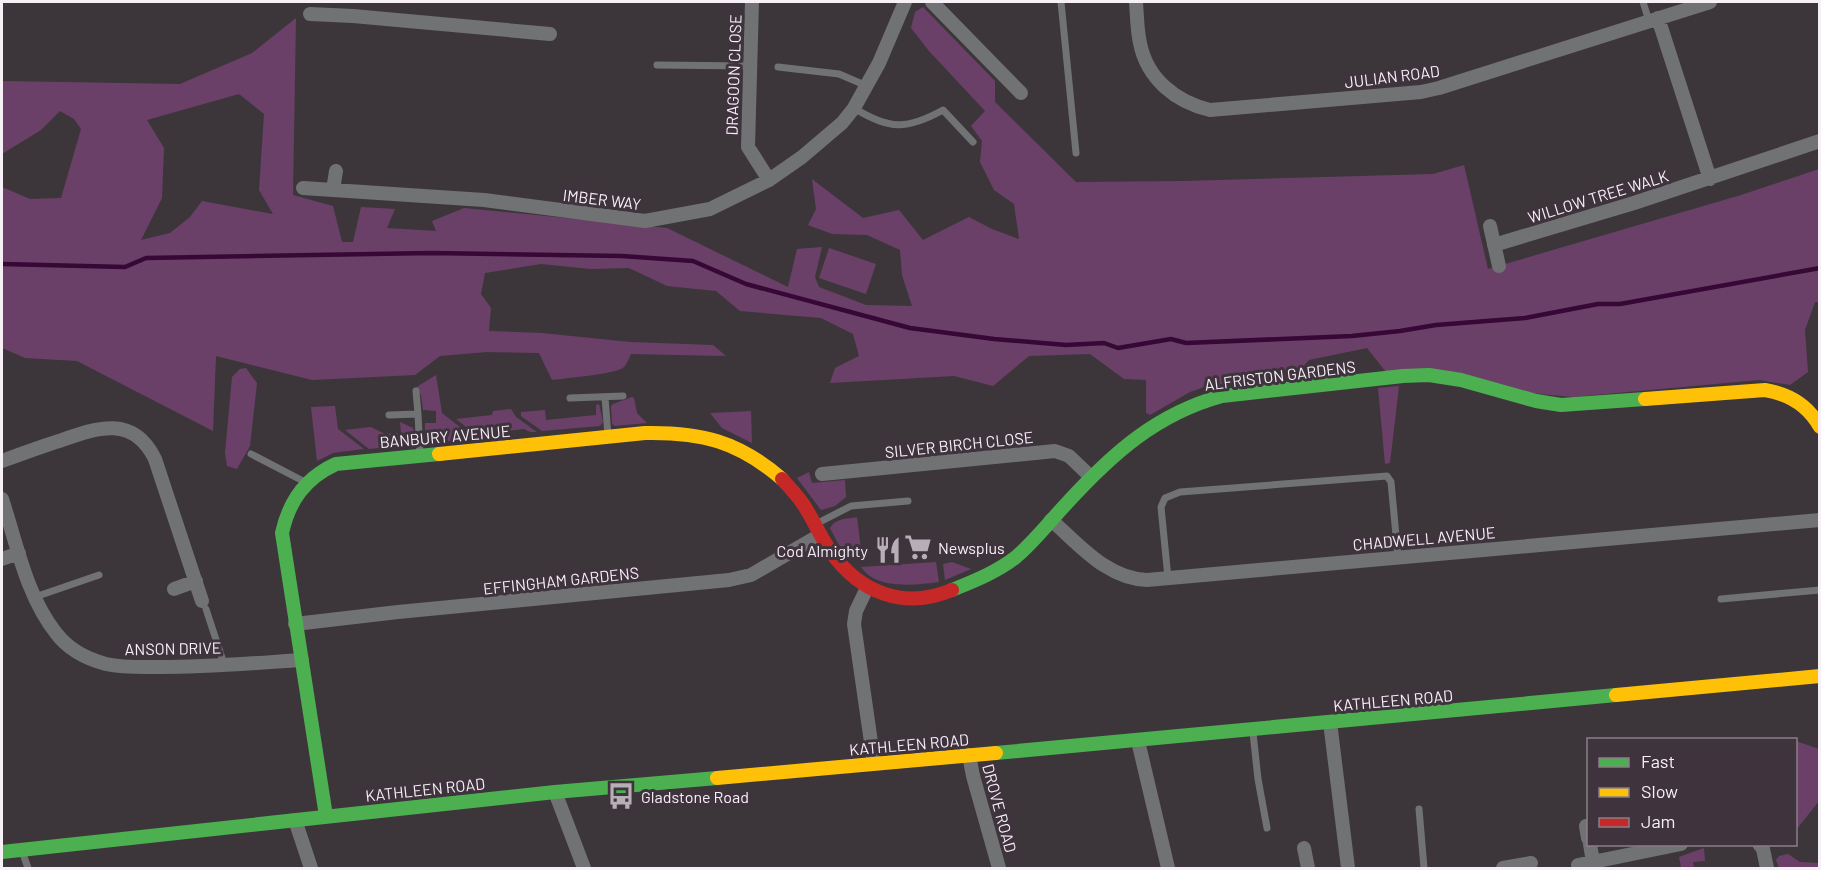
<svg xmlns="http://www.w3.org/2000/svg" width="1821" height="870" font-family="Barlow,sans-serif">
<rect width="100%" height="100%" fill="#3c363b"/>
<!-- green -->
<path fill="#6b4068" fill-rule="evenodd" d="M923 7 995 81V102L1076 182 1184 181 1433 174 1464 165 1488 269 1741 195 1819 169V302H1815L1805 330 1808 372 1790 385 1759 380 1573 397 1540 394 1386 372 1367 348 1309 360 1293 379 1210 385 1190 392 1150 415 1146 413V380L1124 379 1090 354 1029 356 993 386 954 376 830 383 835 368 859 356 853 334 821 318 740 311 716 291 667 286 629 268 591 269 541 264 485 273 481 294 491 308 489 331 542 333 630 342 713 345 726 356 631 354C629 358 627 364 624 367 617 374 566 378 552 380L539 353 487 352 440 356 415 375 312 380 216 356 213 431 77 361 25 358 2 348V187L30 199 61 198 81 129 74 119 60 111 41 130 2 154V81L180 84 252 53 296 18 293 195 333 206 342 242H353L361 207 395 209 387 228 436 231 432 221 464 208 667 228 788 287 797 249 822 247 815 277 819 287 866 305 912 306 902 275 900 250 867 235 832 234 808 225 816 209 812 179 863 218 899 210 923 240 969 217 992 229 1019 239 1014 204 994 190 980 162 982 141 971 126 985 111 929 51 911 28 915 12ZM239 94 264 114 259 190 273 214 202 201 190 217 170 233 141 240 162 198 164 148 147 120Z
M829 248 876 264 866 294 819 278Z
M246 368 257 383 250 446 237 469 227 466 225 453 232 377 240 369Z
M436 375 442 413 470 435V439L430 443 425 438V423H436V411L423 410 421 395 415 388Z
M1399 386 1390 463 1385 464 1378 388Z
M632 397 634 398 637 413 647 423 615 426 612 424 611 406 613 404Z
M599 404 603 422 600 426 542 431 521 416V412L545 410 546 420 596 415V405Z
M335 406 338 429 364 449 333 453 317 461 311 407Z
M511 409 516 417 537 432H530L524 429 475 434 456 419 492 415 493 411Z
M751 411 752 443 722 428 710 413Z
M400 422 413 428 415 436 412 445 369 449 345 430 371 427 385 434 401 433Z
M809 472 812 483 845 480 846 497 835 506 821 510 797 478Z
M857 517 862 558 852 559 842 551 830 528C836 518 846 519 857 517Z
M936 562 939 582C915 585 876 590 861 567Z
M952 562 971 569 945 580 943 564Z
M1796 741 1819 749V801L1796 830Z
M1704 848 1705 861 1693 862 1694 868H1681L1679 857Z
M1788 854 1800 862 1819 863V868H1779L1776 860 1779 856Z"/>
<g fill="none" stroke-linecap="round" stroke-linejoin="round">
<!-- stream -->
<path stroke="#370736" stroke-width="4.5" d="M2 264 125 267 146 258 431 253 622 256 693 261 746 284 910 328 994 339 1066 345 1104 343 1118 348 1171 339 1186 343 1352 336 1400 331 1436 325 1525 318 1598 304H1620L1820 268"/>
<!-- lane -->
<path stroke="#707273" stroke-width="7" d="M1061 2 1076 153
M1643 2 1649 21
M657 65 749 66
M778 67 839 74 867 86
M854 108C889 130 907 130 943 110L973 142
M416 391 418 414
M605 397 608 436
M570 398 623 396
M389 415 418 414 420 454
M251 454 305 482
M816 524 851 506 908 501
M1168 578 1161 507 1165 498 1180 492 1387 476 1391 482 1398 557
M35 597 99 575
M1721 599 1820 590
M206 609 224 664
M1253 733 1258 779 1267 828
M1419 809 1424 868
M22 851 28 868"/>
<!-- street -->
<path stroke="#707273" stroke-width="14" d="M752 2 748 147 769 180
M932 2 1021 93
M1136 2C1137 15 1137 30 1140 43 1147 79 1176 102 1210 110L1421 92 1439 88 1710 2
M310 14 353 16 550 34
M1658 18 1710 179
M303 188 484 200 645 221 710 209 769 180 802 157 842 123 854 108 879 63 905 2
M333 190 336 171
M1490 226 1499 266
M1494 245 1634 203 1820 141
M2 461C21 454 40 447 59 441 96 428 133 414 155 459L202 601
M822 474 1055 451 1069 456 1091 477
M2 499C17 544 26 595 56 633 68 649 87 659 106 664 124 668 142 667 161 667 208 667 255 663 302 660
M1051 520C1079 544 1107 579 1147 580L1820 520
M2 559 19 553
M867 588 856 611 854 624 874 763
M174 589 196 581
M295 624 398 612 729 580 751 575 820 535
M1330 722 1348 868
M1138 741 1168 868
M969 755 973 776 999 868
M555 792 584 868
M295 820 311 868
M1586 826 1588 838
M1590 844 1593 862
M1759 844 1763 849 1767 868
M1304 848 1308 868
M1578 865 1681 844
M1503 868 1531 863"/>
<!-- fast -->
<path stroke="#4caf50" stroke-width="14" d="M952 590C974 581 997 572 1016 557 1035 541 1050 521 1067 503 1112 454 1156 414 1222 396L1403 376 1429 375 1461 380 1536 401 1561 405 1645 399
M996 753 1616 695
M326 816 282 533C289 501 305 478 336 464L439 454
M2 852 555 792 717 778"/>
<!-- slow -->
<path stroke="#ffc107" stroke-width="14" d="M1645 399 1765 390C1789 394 1808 405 1820 427
M439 454 645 433C701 432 738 441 782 479
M1616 695 1820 676
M717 778 996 753"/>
<!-- jam -->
<path stroke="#c62828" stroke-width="14" d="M782 479C789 487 797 495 803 504 813 519 820 536 831 552 860 593 904 610 952 590"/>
</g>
<!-- icons -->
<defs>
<symbol id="supermarket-bare" viewBox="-9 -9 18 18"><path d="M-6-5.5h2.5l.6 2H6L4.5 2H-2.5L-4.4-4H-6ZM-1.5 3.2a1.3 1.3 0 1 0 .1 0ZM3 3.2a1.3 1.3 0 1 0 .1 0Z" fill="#b6afb5" stroke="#3f333d" stroke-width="2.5" paint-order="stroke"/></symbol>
<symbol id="restaurant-bare" viewBox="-9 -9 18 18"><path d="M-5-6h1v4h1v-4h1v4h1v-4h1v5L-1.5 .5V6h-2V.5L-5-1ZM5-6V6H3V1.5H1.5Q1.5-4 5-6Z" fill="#b6afb5" stroke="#3f333d" stroke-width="2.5" paint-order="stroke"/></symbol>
<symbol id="bus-bare" viewBox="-9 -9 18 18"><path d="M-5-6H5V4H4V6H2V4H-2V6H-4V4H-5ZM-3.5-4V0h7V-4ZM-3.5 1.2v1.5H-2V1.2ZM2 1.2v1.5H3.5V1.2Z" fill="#b6afb5" stroke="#3f333d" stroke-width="2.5" paint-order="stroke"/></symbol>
</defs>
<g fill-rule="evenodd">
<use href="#supermarket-bare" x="899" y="528" width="38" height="38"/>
<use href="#restaurant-bare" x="869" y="531" width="38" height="38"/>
<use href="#bus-bare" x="602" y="777" width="38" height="38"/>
</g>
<g text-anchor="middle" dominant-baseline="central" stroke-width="6" stroke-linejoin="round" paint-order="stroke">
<!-- street labels -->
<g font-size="16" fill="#f8f0f7" stroke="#3f333d">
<text transform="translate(733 75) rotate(-88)">DRAGOON CLOSE</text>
<text transform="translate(1392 76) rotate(-7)">JULIAN ROAD</text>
<text transform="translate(1598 196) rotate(-17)">WILLOW TREE WALK</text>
<text transform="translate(602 199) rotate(7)">IMBER WAY</text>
<text transform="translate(1280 375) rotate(-7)">ALFRISTON GARDENS</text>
<text transform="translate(445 436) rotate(-5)">BANBURY AVENUE</text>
<text transform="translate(959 444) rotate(-6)">SILVER BIRCH CLOSE</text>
<text transform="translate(1424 538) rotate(-5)">CHADWELL AVENUE</text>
<text transform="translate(561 580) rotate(-6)">EFFINGHAM GARDENS</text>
<text transform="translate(173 648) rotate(-1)">ANSON DRIVE</text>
<text transform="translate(1393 700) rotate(-5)">KATHLEEN ROAD</text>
<text transform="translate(909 744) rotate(-5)">KATHLEEN ROAD</text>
<text transform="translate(425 789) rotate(-6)">KATHLEEN ROAD</text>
<text transform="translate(1000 808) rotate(75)">DROVE ROAD</text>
</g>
<!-- poi labels -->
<g font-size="16" fill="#f8f0f7" stroke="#3f333d" text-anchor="start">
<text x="938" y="547">Newsplus</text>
<text x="868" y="550" text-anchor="end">Cod Almighty</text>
<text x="641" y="796">Gladstone Road</text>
</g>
</g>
<!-- border -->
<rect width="1821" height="870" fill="none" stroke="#f8f0f7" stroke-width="6"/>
<!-- legend -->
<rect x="1587" y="738" width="210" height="108" fill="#3f333d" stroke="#897f87" stroke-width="1.5"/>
<rect x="1599" y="758" width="30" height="9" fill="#4caf50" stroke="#897f87" stroke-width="1.5"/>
<text x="1641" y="768" font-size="18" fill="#f8f0f7">Fast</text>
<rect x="1599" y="788" width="30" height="9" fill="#ffc107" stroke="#897f87" stroke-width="1.5"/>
<text x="1641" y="798" font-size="18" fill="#f8f0f7">Slow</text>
<rect x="1599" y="818" width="30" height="9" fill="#c62828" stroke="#897f87" stroke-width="1.5"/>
<text x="1641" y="828" font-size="18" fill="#f8f0f7">Jam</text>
</svg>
